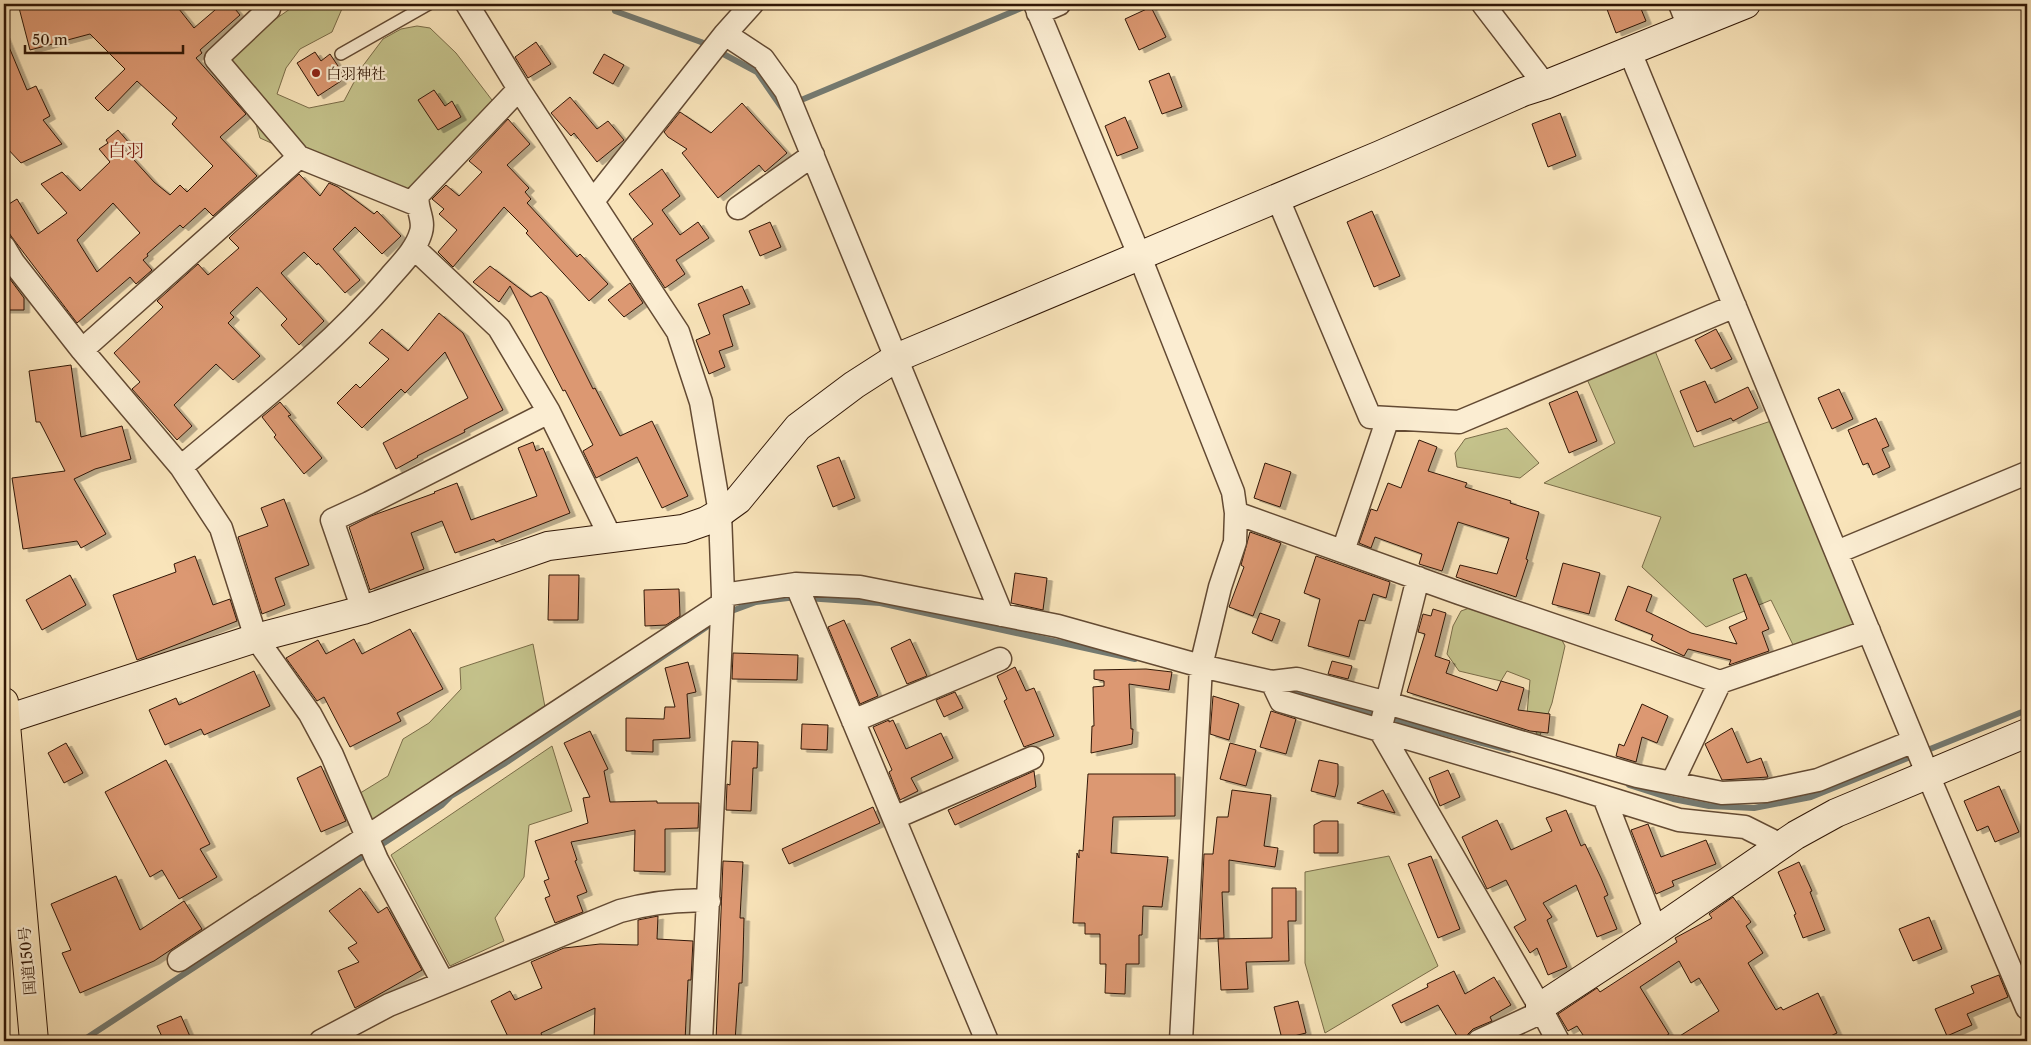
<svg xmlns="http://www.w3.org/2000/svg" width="2031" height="1045" font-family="'Libre Caslon Text','Noto Serif JP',serif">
<defs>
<filter id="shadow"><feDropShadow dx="5.5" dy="3" stdDeviation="0" flood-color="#0004"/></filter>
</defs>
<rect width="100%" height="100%" fill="#f9e4ba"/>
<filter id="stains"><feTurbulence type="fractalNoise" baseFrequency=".004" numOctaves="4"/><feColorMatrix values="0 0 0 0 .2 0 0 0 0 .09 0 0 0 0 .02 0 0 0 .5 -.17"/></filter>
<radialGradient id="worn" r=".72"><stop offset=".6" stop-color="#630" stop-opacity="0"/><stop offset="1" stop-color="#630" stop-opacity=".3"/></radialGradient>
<!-- green -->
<path fill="#c4c28b" stroke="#7a6c48" d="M297 4H344L332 32 300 49 286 68 277 94 309 108 344 101 362 67 383 39 401 29 417 26 430 28 456 53 495 104 408 204 260 138 254 117 232 78 230 51Z
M1651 341 1694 447 1771 421 1863 633 1798 655 1771 600 1706 627 1642 567 1661 517 1544 483 1615 443 1583 370Z
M1507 428 1539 463 1520 478 1457 467 1455 453 1465 439Z
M1475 606 1554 625 1565 646 1552 703 1539 738 1527 714 1530 680 1507 671 1501 681 1459 671 1447 654 1453 626 1461 611Z
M533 644 545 707 373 832 357 795 388 776 403 739 429 723 461 689 460 668Z
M552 746 572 811 529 825 524 877 495 918 504 941 450 966 391 855Z
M1389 856 1438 966 1325 1033 1305 963V872Z"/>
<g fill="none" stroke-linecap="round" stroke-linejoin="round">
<!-- stream -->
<path stroke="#747a71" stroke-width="6" d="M622 4 615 11 701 42 757 72 782 108 784 107
M1697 9 1710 4
M794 103 1031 4
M806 598 880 603 1135 659
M726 613 756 602 796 597
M1296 694 1509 750
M1629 785 1673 799 1709 806 1754 808 1811 797 2027 710
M82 1041 442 805 451 796 504 764 708 626"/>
</g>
<!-- building -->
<path fill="#dc9872" stroke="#311706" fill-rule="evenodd" filter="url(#shadow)" d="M18 4H175L194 28 222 4H231L240 15 200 50 202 53 196 58 246 114 220 137 257 176 213 216 205 208 183 228 180 225 147 254 148 256 143 260 152 270 136 284 130 277 77 323 11 236 4 224V207L17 199 38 234 67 213 41 184 62 172 80 191 110 162 99 149 108 143 106 140 118 130 130 144 124 149 154 182 170 195 180 185 187 192 213 166 172 124 177 118 137 81 108 111 95 98 125 69 90 34 30 50ZM113 203 140 233 97 272 77 240Z
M1605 4H1639L1646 21 1616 33Z
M1151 7 1166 37 1139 50 1125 19Z
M4 35 27 90 36 86 50 116 43 120 62 144 21 163 4 145Z
M536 42 551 64 528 78 515 57Z
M315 52 321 61 330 54 342 72 337 75 341 81 318 96 297 63Z
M604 54 624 65 613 84 593 73Z
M1169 73 1182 107 1162 114 1149 81Z
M434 90 445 106 452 101 461 117 438 130 418 100Z
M570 97 597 129 608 121 624 140 597 162 574 133 571 136 551 113Z
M742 103 787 153 765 172 759 165 718 198 682 153 687 149 668 137 664 132 680 112 711 133Z
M1560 113 1576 156 1548 167 1532 124Z
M1125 117 1138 148 1117 156 1105 126Z
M508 119 530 144 507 165 529 188 525 192 531 199 527 203 577 257 580 254 608 284 589 301 526 233 528 231 504 207 453 267 438 252 457 230 439 214 444 209 432 199 446 185 459 196 482 172 469 161Z
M662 169 680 196 662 210 680 235 698 222 709 238 676 260 685 274 665 288 633 239 653 224 629 194Z
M299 174 320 196 329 183 338 187 374 214 377 211 401 236 382 254 355 227 333 249 360 280 345 293 318 263 317 265 304 252 281 273 324 321 299 345 281 325 287 319 257 287 230 313 234 317 228 323 260 356 233 380 216 364 174 405 192 426 177 440 132 389 140 382 114 353 163 307 157 301 198 264 208 275 239 248 229 238 232 235Z
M1372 211 1400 276 1374 287 1347 222Z
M770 222 781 247 760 256 749 231Z
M490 266 531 297 541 292 547 297 593 389 595 388 620 436 652 421 688 496 662 508 637 457 596 478 583 451 593 445 565 390 563 391 545 356 510 286 499 302 473 282Z
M4 271 24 298V310H4Z
M630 283 643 303 624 317 608 300Z
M742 286 750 304 723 315 733 346 719 351 725 367 709 374 696 340 710 334 698 304Z
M439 313 463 333 503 410 464 430 465 432 417 456 418 457 396 469 383 443 468 398 445 352 405 393 401 389 362 428 337 403 356 384 360 388 389 359 369 343 382 329 408 351Z
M1716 329 1732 359 1711 369 1695 340Z
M71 365 81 437 122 426 131 459 95 469 74 479 106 534 81 548 77 541 23 549 12 478 65 471 40 422H36L29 371Z
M1705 381 1715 403 1748 387 1758 408 1733 421 1731 418 1697 432 1680 391Z
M1839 389 1853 419 1832 429 1818 398Z
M1577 391 1597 441 1569 453 1549 403Z
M280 402 291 415 288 416 322 458 304 474 274 437 276 435 262 417Z
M1876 418 1889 446 1882 449 1890 467 1873 475 1868 463 1863 465 1848 430Z
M1419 440 1437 447 1428 471 1467 483 1465 487 1511 501 1510 503 1539 512 1526 559 1528 560 1516 597 1456 577 1460 565 1497 574 1509 538 1458 522 1442 571 1419 564 1422 554 1375 537 1371 548 1359 543 1371 509 1377 511 1388 483 1401 488Z
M533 442 536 451 543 448 570 513 496 542 494 539 455 553 442 521 411 533 424 569 370 590 349 527 371 516 435 493 434 492 457 483 471 520 537 496 518 448Z
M839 457 855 498 833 507 817 466Z
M1265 463 1291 472 1280 507 1254 498Z
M284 499 309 565 275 578 285 605 262 614 238 537 268 526 261 508Z
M1250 532 1281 543 1253 616 1229 607 1244 567 1241 565Z
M195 556 213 605 230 599 237 621 137 660 113 595 176 572 174 564Z
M1316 556 1390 582 1386 598 1373 594 1365 621 1359 620 1349 657 1308 646 1320 599 1304 593Z
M1563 563 1600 573 1589 614 1552 604Z
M1015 573 1047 578 1043 610 1011 603Z
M1746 574 1769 629 1762 632 1769 651 1729 665 1731 660 1688 649 1684 656 1651 640 1653 635 1615 620 1628 586 1652 595 1646 611 1691 633 1737 644 1729 627 1747 619 1733 579Z
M70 575 86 605 42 630 26 600Z
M549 575H579L578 620H548Z
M679 589 680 616 666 625 645 626 644 590Z
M1433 609 1446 613 1435 656 1450 661 1446 673 1497 691 1501 681 1524 688 1518 710 1550 714 1548 733 1530 731 1407 692 1425 634 1418 632 1423 614 1431 616Z
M1260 613 1280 620 1272 641 1252 633Z
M844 620 878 696 860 704 828 627Z
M410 629 443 689 397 713 401 721 350 747 324 697 317 701 286 658 318 640 326 654 354 639 362 654Z
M910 639 927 676 907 684 891 648Z
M733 653 798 655 797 680 732 679Z
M1332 661 1352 666 1348 679 1328 674Z
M688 662 696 692 687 694 690 738 653 740V752L626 751V718L664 719 665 707H675L665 668Z
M1015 667 1026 691 1034 688 1054 736 1024 747 1004 701 1007 699 997 676Z
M1146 669 1172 672 1169 690 1129 684 1131 729H1133L1132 744 1091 753 1092 726H1094L1093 687 1104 686V681L1094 679V670Z
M254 671 270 706 204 735 201 729 165 745 149 710 176 698 179 705Z
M955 692 963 708 944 717 936 700Z
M1213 696 1239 704 1229 740 1210 734Z
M1642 704 1668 716 1657 743 1642 737 1636 762 1616 756 1619 744 1624 746Z
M1271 711 1296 719 1286 754 1260 747Z
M889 720V722L893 720 906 749 941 733 953 758 911 778 918 791 900 800 889 772 892 770 873 727Z
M802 724 828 725 827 750 801 749Z
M1732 728 1747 763 1761 758 1768 777 1722 780 1705 744Z
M590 731 608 769 604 771 610 802 657 801V803H699L698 828 665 829V872L634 871 635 830 571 842 577 860 575 861 587 892 577 896 583 912 555 923 545 898 550 896 544 881 549 879 535 841 588 823 583 798 590 797 564 743Z
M732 741 758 742 757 768H753L751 811 726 810 727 784 730 785Z
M66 743 83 773 64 783 48 753Z
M1230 743 1256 750 1246 786 1220 779Z
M166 760 210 844 200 849 217 877 179 899 162 870 150 877 105 792Z
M1319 760 1338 764V784L1335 797 1311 791Z
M321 766 346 821 321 832 297 778Z
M1448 770 1460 797 1440 806 1429 778Z
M1034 771 1036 787 955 825 948 810Z
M1088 774H1175V816L1113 817 1111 853 1168 857 1162 907 1143 906 1142 935H1139V964H1126L1125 994 1105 993 1106 964H1100V934H1085V923H1073L1077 853 1079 858V850L1083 851Z
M1999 786 2019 832 1995 842 1988 826 1977 831 1964 801Z
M1232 790 1271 795 1264 846 1278 848 1275 867 1229 860V892H1222L1224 938 1200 939 1204 854H1213L1217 817H1228Z
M1383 790 1395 813 1357 803Z
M873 807 880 823 789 864 782 849Z
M1566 810 1581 846 1585 844 1601 878 1608 895 1604 897 1617 929 1597 937 1576 885 1543 903 1552 917 1547 920 1567 967 1548 975 1537 948 1530 953 1514 927 1526 920 1506 880 1487 889 1462 837 1497 820 1511 850 1552 831 1546 818Z
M1322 821H1338V853H1314V825Z
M1648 824 1661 857 1706 840 1716 864 1672 881 1674 886 1656 894 1631 830Z
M1431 856 1460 929 1438 938 1408 864Z
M723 861 743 862 740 918H744L743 958 742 983H739L735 1041H716Z
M1799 862 1812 891 1810 892 1825 930 1803 938 1794 915 1796 914 1778 872Z
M116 876 140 930 184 901 202 929 154 961 80 993 62 953 71 950 51 904Z
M360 888 378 913 387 907 422 970 355 1008 338 971 359 962 348 948 357 943 329 911Z
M1272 888H1296V921H1288L1289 961 1246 962 1248 989 1221 990 1218 939 1272 938Z
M1733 897 1751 922 1746 926 1763 953 1748 963 1776 1010 1781 1007 1783 1010 1818 993 1837 1033 1820 1041H1672L1719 1011 1699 978 1691 983 1679 961 1640 987 1669 1034 1657 1041H1587L1577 1026 1568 1031 1558 1014 1597 988 1600 992 1677 942 1675 938 1712 918 1709 914Z
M658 916 657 939 693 941 691 980H688L685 1041H594L595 1008 541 1033 544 1041H510L491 1001 510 991 515 1000 542 988 531 962 564 948 600 944 638 945V920Z
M1929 917 1942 949 1913 961 1899 929Z
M1454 971 1465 994 1494 977 1511 1005 1490 1017 1492 1021 1473 1029 1468 1034 1466 1041H1460L1438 1005 1401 1023 1392 1005 1428 987 1427 984Z
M1999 975 2008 997 1967 1014 1972 1025 1947 1036 1935 1009 1974 993 1971 986Z
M1298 1001 1306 1033 1282 1039 1274 1007Z
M181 1016 192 1041H164L157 1026Z"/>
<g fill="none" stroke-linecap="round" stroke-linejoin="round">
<defs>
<path id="lane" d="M341 54 429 4"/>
<path id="street" d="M266 4 269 9 216 59 299 157 418 205
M467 4 519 89 678 332 701 402 720 513 723 595 701 1041
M1035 4 1140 257 1233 492 1236 513 1235 542 1220 587 1201 666 1181 1041
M1483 4 1545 85
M1680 4 1689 27
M1038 13 1059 4
M725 34 763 59 786 91 1002 615
M1630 52 1928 775 2027 1008
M1278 199 1370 417 1459 422 1735 306
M593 201 725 34 752 4
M738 208 813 155
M4 247 13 262 82 350 181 467 221 528 256 638 310 714 332 755 377 860 443 982
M414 248 499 328 549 412 611 538
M82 350 299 157
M181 467C252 407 328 350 389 278 401 264 416 250 421 232 425 219 415 207 418 195L519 89
M1236 513 1459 593 1720 682 1869 631
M1343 551 1388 418
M1837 552 2027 473
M1418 578 1380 730 1540 1007 1558 1041
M796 584 987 1041
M723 595 796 584 860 587 1058 626 1201 666 1272 682 1281 701 1560 783 1679 820 1745 827 1781 845
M363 610 332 520 369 503 549 412
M1272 682 1297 679 1387 703 1637 776 1722 793 1766 791 1818 780 1914 741
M853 721 1000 659
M1672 783 1720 682
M1604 797 1656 931
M894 818 1032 758
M179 960 722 604
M321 1041 389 1005 620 911C650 903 678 899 709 901
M1479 1041 1542 1012"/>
<path id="secondary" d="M4 720 256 638 363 610 548 546 683 529 706 521 720 513 738 500 798 427 854 385 896 358 1380 155 1523 92 1545 85 1746 4
M1540 1007 1656 931 1796 835 1836 813 2027 733"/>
<path id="highway" d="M4 702 34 1041"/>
</defs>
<!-- lane casing -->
<use href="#lane" stroke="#634a33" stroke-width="14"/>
<!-- street casing -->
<use href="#street" stroke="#634a33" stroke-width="25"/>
<!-- secondary casing -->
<use href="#secondary" stroke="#311706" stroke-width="30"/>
<!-- highway casing -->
<use href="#highway" stroke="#311706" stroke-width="30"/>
<!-- lane -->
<use href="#lane" stroke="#fbedd2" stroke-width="11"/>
<!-- street -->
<use href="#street" stroke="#fbedd2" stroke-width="22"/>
<!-- secondary -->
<use href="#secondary" stroke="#fbedd2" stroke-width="28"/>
<!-- highway -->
<use href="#highway" stroke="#f9e4ba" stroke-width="28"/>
</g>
<!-- markers -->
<circle fill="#8f2418" stroke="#fbedd2" stroke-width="2" cx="316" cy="73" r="5"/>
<g text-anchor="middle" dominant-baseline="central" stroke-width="4.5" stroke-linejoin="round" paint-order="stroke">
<!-- poi labels -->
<g font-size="15" fill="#311706" stroke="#fbedd2" text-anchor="start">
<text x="326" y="73">白羽神社</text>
</g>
<!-- street labels -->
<g font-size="15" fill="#311706" stroke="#fbedd2">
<text transform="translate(27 961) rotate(-95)">国道150号</text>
</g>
<!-- quarter labels -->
<g font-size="18" fill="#7a1f14" stroke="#fbedd2">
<text x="126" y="151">白羽</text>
</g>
</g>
<!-- margin -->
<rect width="2031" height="1045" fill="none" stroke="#f9e4ba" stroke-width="20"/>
<rect x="5" y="5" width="2021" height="1035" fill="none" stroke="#311706" stroke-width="2.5"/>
<rect x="10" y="10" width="2011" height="1025" fill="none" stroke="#311706"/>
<!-- scale -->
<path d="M25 45v8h158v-8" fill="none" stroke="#311706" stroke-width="2.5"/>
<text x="32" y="45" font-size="15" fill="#311706" stroke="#fbedd2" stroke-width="4" paint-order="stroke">50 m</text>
<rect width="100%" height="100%" filter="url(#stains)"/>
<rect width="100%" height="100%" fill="url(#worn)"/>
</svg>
